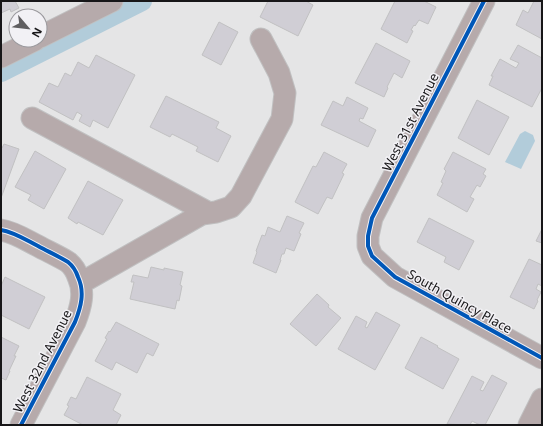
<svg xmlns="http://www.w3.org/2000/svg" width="543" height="426" font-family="'Noto Sans',sans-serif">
<rect width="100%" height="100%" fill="#e5e5e6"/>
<!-- water -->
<path fill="#b2ccda" d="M525 131 533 135 535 141 521 169 505 162 520 134Z"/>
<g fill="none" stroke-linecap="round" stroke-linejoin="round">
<!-- canal -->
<path stroke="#b2ccda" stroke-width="20" d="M1 72 142 1"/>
</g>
<!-- building -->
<path fill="#d0ced5" stroke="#c1c1c2" d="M1 1H15L19 8 11 12 10 9 1 13Z
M268 1H306L313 5 298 36 260 17Z
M395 1H424L436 7 428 24 419 20 415 26 414 25 411 30 413 31 407 43 381 29Z
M534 1H542V39L516 25 523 10 528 13Z
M219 22 238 32 221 65 202 55Z
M376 43 410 61 402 78 394 73 387 87 388 88 384 97 355 83Z
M518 45 542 58V88L532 107 489 85 493 76H491L500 59 516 68 519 63 510 59Z
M96 55 135 75 108 128 93 120 90 127 79 121 82 115 77 112 73 120 39 102 49 83 58 87 65 73 71 76 78 62 89 68Z
M166 96 219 122 216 128 231 136 218 162 196 151 198 147 172 134 170 137 150 127Z
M347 97 368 108 363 119 360 118 359 121 376 130 368 147 321 125 333 101 343 106Z
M477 100 509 117 489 155 458 138Z
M4 144 19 149 1 198V148H2Z
M35 151 66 169 44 209 28 200 31 195 15 187Z
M324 152 347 164 342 173 344 174 332 199 327 197 318 214 295 202 313 166 316 167Z
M453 152 486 169 483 174 486 176 480 187 477 185 470 197 474 199 467 212 437 195 443 183 441 182 446 171 444 169Z
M88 181 123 200 103 235 78 222 77 224 68 218Z
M287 216 304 223 299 233 301 234 294 251 286 248 284 254H282L280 260H281L276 273 253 263 257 252 256 251 262 235 265 236 268 227 280 232Z
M429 218 474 241 459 270 444 262 446 257 417 242Z
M542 229V243L536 241Z
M529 259 542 265V286L538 284 536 289 541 292 537 300 538 301 534 309 510 297Z
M151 267 164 270V268L183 272 180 285 182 286 179 301 177 300 175 309 130 299 134 282H131L133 275 148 278Z
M5 277 45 297 29 329 1 315V286Z
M317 294 329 305 328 307 341 318 316 346 290 324Z
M376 312 400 325 375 370 338 349 356 316 367 322 365 327 367 328Z
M116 322 159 344 153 356 147 353 137 373 116 362 112 370 95 361 107 339 105 338 109 331 110 332Z
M1 337 19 346 14 356H16L9 371H10L6 380 1 378Z
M421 337 438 346 437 347 459 359 443 389 405 368Z
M492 375 507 383 485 425H480L472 421 470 425 447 424 472 376 484 382 480 390 483 391Z
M87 377 121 394 113 410 121 415 116 425H83L64 415 69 406 67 405 71 397 76 399Z"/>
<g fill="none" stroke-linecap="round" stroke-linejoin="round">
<defs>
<path id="minor" d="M484 1 372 218 368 236V246L372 256 395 277 542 358
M40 37 112 1
M1 57 35 40
M32 118 209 213
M1 230C14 232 26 240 38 246 47 251 58 256 68 262 73 266 76 271 78 277 85 292 81 307 75 322L21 425
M81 283 202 214 216 212 231 207 241 196 282 119 285 93 279 73 261 39
M529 425 542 399"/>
</defs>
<!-- minor casing -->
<use href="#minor" stroke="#c0c0c1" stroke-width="23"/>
<!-- minor -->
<use href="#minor" stroke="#b6aaab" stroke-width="21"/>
<defs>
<path id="cycleway" d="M484 1 372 218 368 236V246L372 256 395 277 542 358
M1 230C14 232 26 240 38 246 47 251 58 256 68 262 73 266 76 271 78 277 85 292 81 307 75 322L21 425"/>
</defs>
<!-- cycleway casing -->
<use href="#cycleway" stroke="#f2f1f5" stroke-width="6"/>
<!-- cycleway -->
<use href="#cycleway" stroke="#0057b8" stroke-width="4"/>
</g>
<g text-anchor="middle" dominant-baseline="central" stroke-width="3" stroke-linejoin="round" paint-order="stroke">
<!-- street labels -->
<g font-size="13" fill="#171618" stroke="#f2f1f5">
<text transform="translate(410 122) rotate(-63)">West 31st Avenue</text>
<text transform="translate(460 301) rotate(29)">South Quincy Place</text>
<text transform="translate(42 361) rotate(-63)">West 32nd Avenue</text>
</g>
</g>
<!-- border -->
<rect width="543" height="426" fill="none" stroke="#171618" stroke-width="4"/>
<!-- north arrow -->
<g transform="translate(28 28) rotate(118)"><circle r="19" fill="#f2f1f5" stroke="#9a999d"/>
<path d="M0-3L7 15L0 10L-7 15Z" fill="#5f5e60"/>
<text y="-6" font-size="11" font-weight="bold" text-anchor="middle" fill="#171618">N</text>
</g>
</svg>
